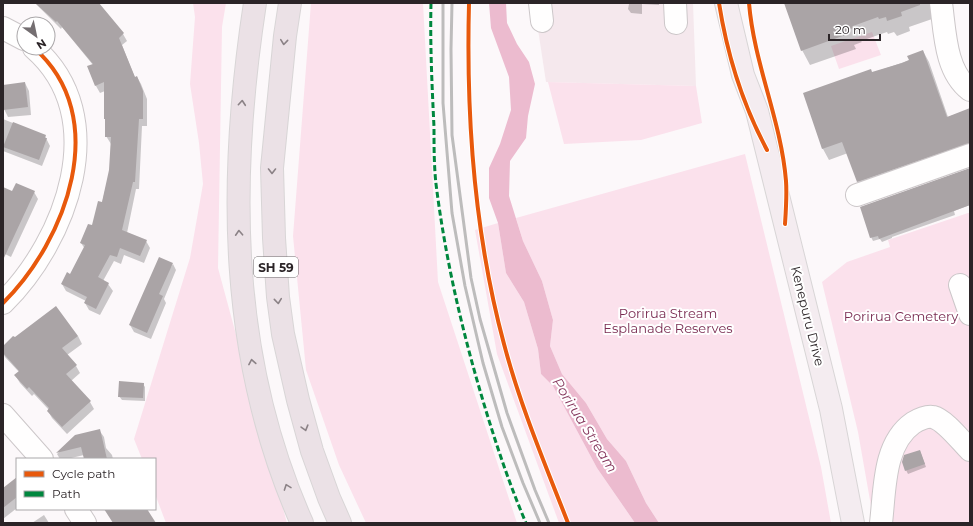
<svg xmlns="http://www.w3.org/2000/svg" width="973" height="526" font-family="Montserrat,sans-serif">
<rect width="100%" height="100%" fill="#fcf8fa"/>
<!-- built -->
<path fill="#f5e8ed" d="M534 3H693L696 86 546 82Z"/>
<!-- green -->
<path fill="#fbe1ec" d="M193 3H226L222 27 218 268 287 523H166L155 494V459H142L134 439 190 258 203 184 199 143 190 84 195 17Z
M311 3H423L438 282 517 523H366L339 465 306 370 293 236Z
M872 32 881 55 839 69 831 46Z
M548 82 696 86 702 123 641 140 564 144Z
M745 154 821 467 831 523H659L646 503 626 461 607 439 586 403 562 374 550 346 553 320 542 281 523 241 516 218Z
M968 213H970V523H874L858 432 822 282 847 262 890 247 888 240Z
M498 223 506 273 524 302 538 349 541 374 553 386 597 468 635 523H559L497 354 475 230Z"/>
<!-- water -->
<path fill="#ecbbcf" d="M489 3H506L507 23 517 44 529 62 535 84 528 116 526 138 510 161 509 196 523 241 542 281 553 320 550 346 562 374 586 403 607 439 626 461 646 503 659 523H635L597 468 553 386 541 374 538 349 524 302 506 273 498 223 489 198V168L500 144 511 110 509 77 491 28Z"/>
<!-- shadow -->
<path fill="#0003" d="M35 3H95L123 34 127 41 122 45 135 78 137 77 141 84 147 99V126H142L139 189H136L127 233 146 241 150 248 144 263 124 255 121 264 114 261 103 281 108 284 113 291 100 315 89 310 85 303 86 301 66 291 62 284 71 275 85 249 81 243 93 227 102 203 110 170 111 144 106 136V122L105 119V91L100 93 96 86 88 67 93 65 62 27 61 29Z
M612 3H659V5L642 4V14L631 13 628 9 629 4Z
M785 3H933L935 18 909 27 910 31 897 36 894 32 888 34 887 32 861 41 862 42 854 45 856 49 810 65 802 50Z
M923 51 929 62 948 117 970 109V155L864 192 858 181 848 153 829 160 823 149 804 94 872 73 910 60Z
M25 83 29 91 31 115 8 117 4 109 3 86Z
M3 119 45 136 50 146 42 166 3 151Z
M970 169V205L954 211 955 215 892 237V238L882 242 880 239 873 241 871 237Z
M3 188 12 192H34L38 199 11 257 3 253Z
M173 264 176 270 164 299 166 303 151 339 134 332 130 325Z
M78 336 82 344 67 355 76 366 80 373 71 381 90 402 94 409 67 434 52 418 48 411 49 410 34 394 32 396 20 383 15 375 19 372 5 357 3 353V347Z
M143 384 145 387V401L122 400 119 396Z
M99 430 104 437 106 448 112 455 113 459H85L84 455 67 459H60L57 454 76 436Z
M920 451 926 467 908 474 906 470Z
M17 478V508L3 519V489Z
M44 515 49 523H32Z"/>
<!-- building -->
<path fill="#aaa4a6" d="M35 3H99L124 33 119 38 135 77 137 76 143 91V119H139L135 182H133L122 230 147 240 140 256 120 248 117 257 110 255 98 277 109 283 96 309 84 303 87 297 61 284 67 272 70 274 85 245 80 243 88 224 92 225 98 201 102 202 109 170 111 137H105V119H104V82L95 86 87 66 93 64 57 21 56 22Z
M784 3H920V5L901 12 902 16 887 21 886 17 879 19 878 17 853 26 854 28 847 30 848 34 801 51Z
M923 50 947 117 970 108V143L857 182 842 142 822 149 803 93 871 69 872 72 902 63 909 60 907 56Z
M25 82 28 107 3 110V85Z
M13 122 46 135 45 138H47L39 160 3 147Z
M970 168V205L879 239 878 236 870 238 860 207Z
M16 183 35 191 3 260V187L12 191Z
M159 257 173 263 159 294 163 296 147 333 129 325Z
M56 306 78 336 62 348 77 365 66 374 91 401 62 427 47 411 49 408 29 387 27 389 14 375 19 371 3 353V346L13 336 15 337Z
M119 381 144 383 143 398 118 397Z
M100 429 107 459H84L81 447 56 453 75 435Z
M920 450 925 464 905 471 902 462 904 455Z
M17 477V497L3 508V488Z
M104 509H147L156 523H113Z"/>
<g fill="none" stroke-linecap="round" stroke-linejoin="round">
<defs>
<path id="minor" d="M540 3 542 21
M675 3 676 23
M941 3C945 32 945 71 970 90
M3 28 24 39
M857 195 970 155
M960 285 970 314
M3 303C66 241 113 117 34 48
M3 415 42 459
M76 509 85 523
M881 523C885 490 883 444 913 423 918 420 927 416 933 417 945 420 961 441 970 450"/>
<path id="major" d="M726 3 743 75 757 111 831 409 853 523"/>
<path id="highway" d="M255 3C228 179 228 357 302 523
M290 3 285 36 272 168 274 238 278 297 283 334 298 400 312 451 329 498 340 523"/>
</defs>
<!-- minor casing -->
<use href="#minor" stroke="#ccc7c9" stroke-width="24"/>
<!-- major casing -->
<use href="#major" stroke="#d8d5d6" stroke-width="24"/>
<!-- highway casing -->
<use href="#highway" stroke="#d8d5d6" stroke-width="24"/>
<!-- minor -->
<use href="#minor" stroke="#fffefe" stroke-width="22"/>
<!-- major -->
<use href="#major" stroke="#f4ecf0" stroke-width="22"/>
<!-- highway -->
<use href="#highway" stroke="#ebe1e6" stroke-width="22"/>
<!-- rail -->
<path stroke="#bdbcbc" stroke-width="3" d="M443 3V103L452 213 465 286 483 363 502 427 523 483 540 523
M452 3 451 49 452 135 471 278 480 319 507 413 535 490 549 523"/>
<!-- quiet -->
<path stroke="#00873e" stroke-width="3" stroke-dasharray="6 3" stroke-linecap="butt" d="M431 3C430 44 432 86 434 127 434 146 434 166 436 184 445 256 461 326 481 394 494 438 508 481 526 523"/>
<defs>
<path id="cycleway" d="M469 3C466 117 474 233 504 344 520 405 545 464 568 523
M719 3C727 54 743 105 767 150
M749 3C754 64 781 120 786 181 787 195 786 209 785 224
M3 303C66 241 113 117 34 48"/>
</defs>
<!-- cycleway casing -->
<use href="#cycleway" stroke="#fff" stroke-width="6"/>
<!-- cycleway -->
<use href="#cycleway" stroke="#e8590c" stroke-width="4"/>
</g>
<!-- one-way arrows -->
<defs><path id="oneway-chevron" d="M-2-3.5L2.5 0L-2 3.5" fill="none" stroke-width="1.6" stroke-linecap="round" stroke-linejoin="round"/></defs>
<g stroke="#8b8286">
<use href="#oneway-chevron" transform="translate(284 42) rotate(96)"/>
<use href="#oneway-chevron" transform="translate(242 103) rotate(-85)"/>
<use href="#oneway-chevron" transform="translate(272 171) rotate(90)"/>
<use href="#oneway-chevron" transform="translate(239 233) rotate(-93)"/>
<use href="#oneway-chevron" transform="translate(278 301) rotate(84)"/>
<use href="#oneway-chevron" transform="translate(252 362) rotate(-100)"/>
<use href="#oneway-chevron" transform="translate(305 428) rotate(74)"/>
<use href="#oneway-chevron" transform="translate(287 487) rotate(-110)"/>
</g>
<g text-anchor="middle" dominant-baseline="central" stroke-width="4" stroke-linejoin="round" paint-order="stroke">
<!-- shield labels -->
<rect fill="#fff" stroke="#6b6668" stroke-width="1" x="254" y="257" width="44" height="20" rx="3"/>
<g font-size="12" font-weight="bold" fill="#2b2427">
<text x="276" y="267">SH 59</text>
</g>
<!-- park labels -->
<g font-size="13" fill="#7a2c52" stroke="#fff">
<text x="668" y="313">Porirua Stream<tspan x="668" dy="15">Esplanade Reserves</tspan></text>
<text x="901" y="316">Porirua Cemetery</text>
</g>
<!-- street labels -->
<g font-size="13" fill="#2b2427" stroke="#fff">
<text transform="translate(808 316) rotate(76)">Kenepuru Drive</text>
</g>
<!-- water labels -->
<g font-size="14" font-style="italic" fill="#84355b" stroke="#fff">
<text transform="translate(585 425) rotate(58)">Porirua Stream</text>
</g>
</g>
<!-- border -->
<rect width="973" height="526" fill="none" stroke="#2b2427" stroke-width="8"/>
<!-- legend -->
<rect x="16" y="458" width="140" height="52" fill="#ffffff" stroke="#aaa7a9"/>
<rect x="24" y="471" width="20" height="6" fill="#e8590c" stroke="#aaa7a9"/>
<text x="52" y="478" font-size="12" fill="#2b2427">Cycle path</text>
<rect x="24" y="491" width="20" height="6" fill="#00873e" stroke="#aaa7a9"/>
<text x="52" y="498" font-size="12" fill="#2b2427">Path</text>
<!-- north arrow -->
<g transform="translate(36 36) rotate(147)"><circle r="19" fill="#ffffff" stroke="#aaa7a9"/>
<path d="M0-3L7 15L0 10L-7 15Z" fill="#746e71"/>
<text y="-6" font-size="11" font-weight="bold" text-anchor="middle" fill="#2b2427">N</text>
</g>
<!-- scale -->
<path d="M829 34v6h51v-6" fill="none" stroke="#2b2427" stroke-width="2"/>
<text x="835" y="34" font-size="12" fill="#2b2427" stroke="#ffffff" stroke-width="3" paint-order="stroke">20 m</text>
</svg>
